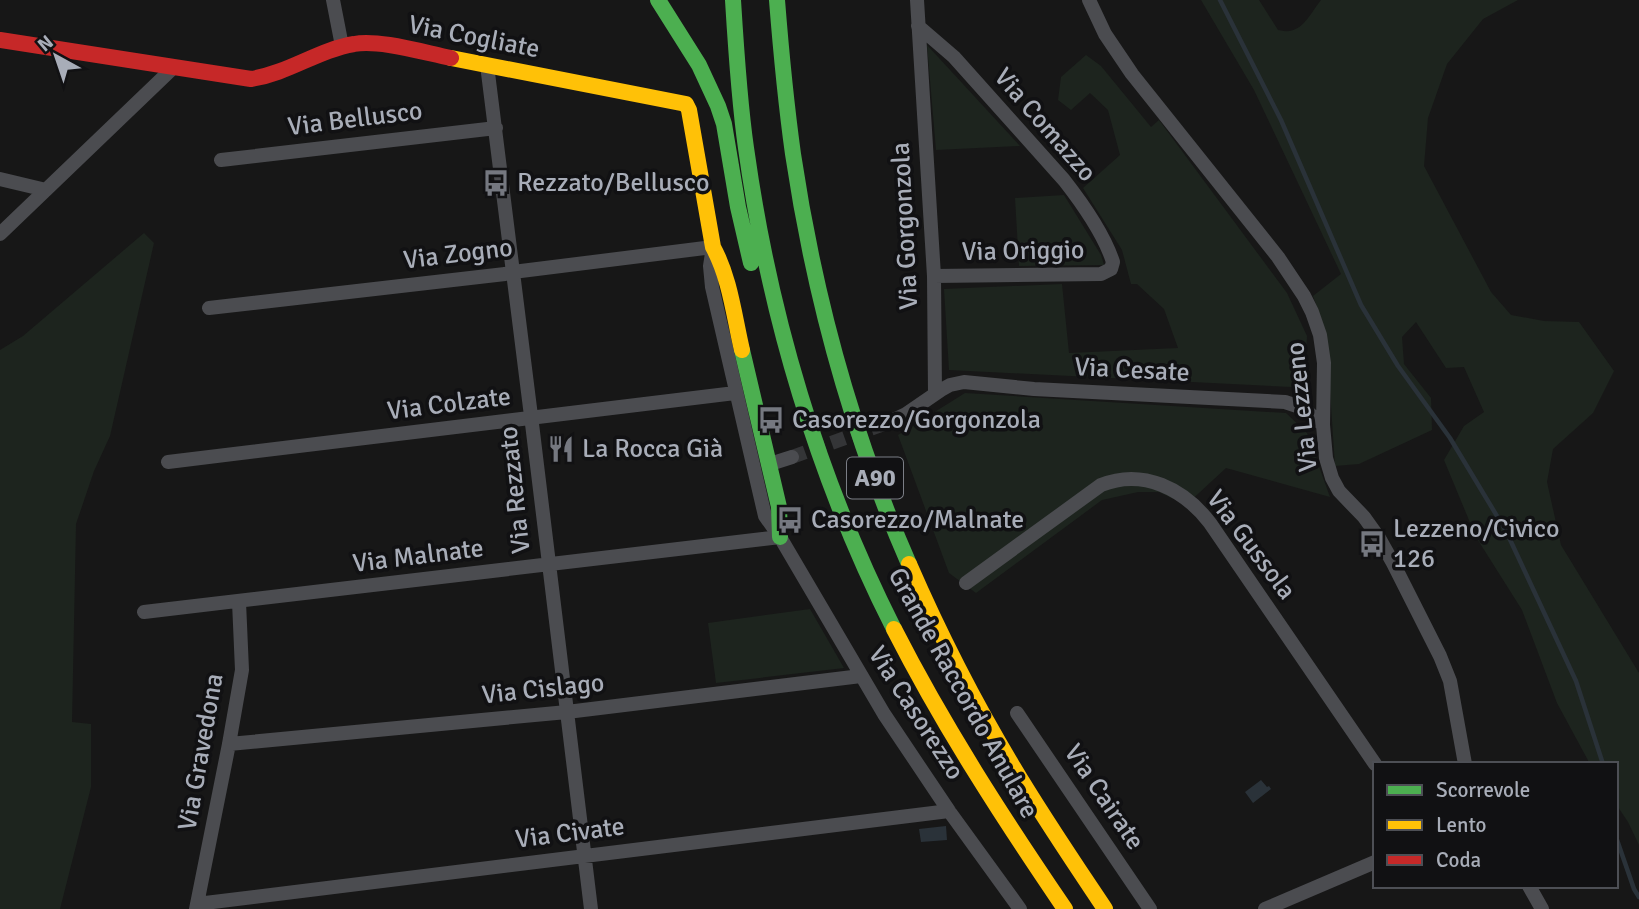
<svg xmlns="http://www.w3.org/2000/svg" width="1639" height="909" font-family="Signika,sans-serif">
<rect width="100%" height="100%" fill="#171717"/>
<!-- green -->
<path fill="#1d241e" d="M1201 0H1259L1278 30C1301 36 1308 17 1321 0H1518L1483 19 1447 64 1428 118 1424 166 1491 292 1511 315 1544 321 1579 322 1614 371 1593 413 1553 449 1547 482 1561 545 1639 673V845L1628 822 1616 804V764H1590L1557 703 1522 610 1476 537 1444 460 1464 426 1484 412 1464 367 1446 368 1416 322 1402 337 1404 364 1431 398 1432 430 1359 464 1335 466 1327 345 1322 321 1313 296 1341 274 1254 90Z
M927 45 1020 146 936 150Z
M1086 55 1101 66 1151 127 1159 120 1287 293 1307 336 1304 392 1291 387 949 370 944 289 1062 284 1069 353 1178 348 1164 309 1137 284H1131L1122 250 1083 188 1120 155 1108 110 1090 93 1071 110 1058 100 1061 77Z
M1064 195 1101 255 1104 265 1019 266 1015 198Z
M144 233 154 243 110 436 94 471 76 524 72 722 91 724V787L60 909H0V350L23 336Z
M965 393 1286 413 1307 433 1330 497 1226 468 1186 505 1159 492H1138L1102 500 976 593 949 573 898 435Z
M810 609 844 668 716 683 708 623Z"/>
<!-- water -->
<path fill="#2a3239" d="M1261 780 1267 787 1269 786 1271 789 1253 803 1245 792Z
M946 826 947 840 921 842 919 829Z"/>
<g fill="none" stroke-linecap="round" stroke-linejoin="round">
<!-- stream -->
<path stroke="#2a3239" stroke-width="4.5" d="M1220 0 1281 120 1361 305 1398 366 1450 438 1506 531 1576 681 1603 764
M1616 837 1634 889 1639 897"/>
<!-- street-tunnel -->
<path stroke="#343537" stroke-width="14" stroke-dasharray="14 7" stroke-linecap="butt" d="M792 457 887 423"/>
<!-- street -->
<path stroke="#4b4c50" stroke-width="14" d="M333 0 342 46
M917 0 934 276 935 394
M1089 0 1105 34 1132 74 1278 257 1304 296 1312 312 1320 335 1324 363 1323 425 1326 458 1332 478 1339 491 1364 517 1379 538 1393 563 1440 656 1450 681 1465 764
M918 26 954 57 1064 180C1082 203 1104 234 1113 262L1111 269 1101 274 934 276
M487 65C523 346 557 628 591 909
M221 160 496 128
M0 179 46 190
M0 234 174 67
M209 308 505 274 513 272 713 247 710 266 712 287 765 516 780 537 884 714 949 811 1020 909
M887 423 906 414 941 390 950 385 964 382 1034 389 1285 402 1303 408 1323 425
M168 462 735 393
M770 464 792 457
M966 583 1101 485C1143 468 1184 489 1210 523L1375 764
M144 612 780 537
M1017 713 1150 909
M229 744 567 712 861 676
M1529 886 1542 909
M197 904 949 811
M196 909 229 744 242 670 239 602
M1265 909 1375 862"/>
<!-- fast -->
<path stroke="#4caf50" stroke-width="16" d="M658 0 699 65 718 106 724 124 738 207 751 263
M733 0C736 49 739 99 746 148 769 314 818 479 894 629
M777 0C781 51 786 103 793 154 814 295 852 434 909 564
M742 350 779 507 780 537"/>
<!-- slow -->
<path stroke="#ffc107" stroke-width="16" d="M451 58 686 104 689 110 713 247C730 278 734 316 742 350
M909 564C939 633 973 700 1012 765 1041 814 1073 861 1105 909
M894 629C944 727 1003 818 1065 909"/>
<!-- jam -->
<path stroke="#c62828" stroke-width="16" d="M0 40 251 79C289 73 318 50 354 44 379 39 425 53 451 58"/>
</g>
<!-- icons -->
<defs>
<symbol id="bus-bare" viewBox="-9 -9 18 18"><path d="M-5-6H5V4H4V6H2V4H-2V6H-4V4H-5ZM-3.5-4V0h7V-4ZM-3.5 1.2v1.5H-2V1.2ZM2 1.2v1.5H3.5V1.2Z" fill="#757880" stroke="#111113" stroke-width="2.5" paint-order="stroke"/></symbol>
<symbol id="restaurant-bare" viewBox="-9 -9 18 18"><path d="M-5-6h1v4h1v-4h1v4h1v-4h1v5L-1.5 .5V6h-2V.5L-5-1ZM5-6V6H3V1.5H1.5Q1.5-4 5-6Z" fill="#757880" stroke="#111113" stroke-width="2.5" paint-order="stroke"/></symbol>
</defs>
<g fill-rule="evenodd">
<use href="#bus-bare" x="477" y="164" width="38" height="38"/>
<use href="#bus-bare" x="752" y="401" width="38" height="38"/>
<use href="#restaurant-bare" x="542" y="430" width="38" height="38"/>
<use href="#bus-bare" x="771" y="501" width="38" height="38"/>
<use href="#bus-bare" x="1353" y="525" width="38" height="38"/>
</g>
<g text-anchor="middle" dominant-baseline="central" stroke-width="7" stroke-linejoin="round" paint-order="stroke">
<!-- shield labels -->
<rect fill="#111113" stroke="#7b7e86" stroke-width="2" x="847" y="457.5" width="56" height="41" rx="5"/>
<g font-size="24" font-weight="bold" fill="#a8adb8">
<text x="875" y="478">A90</text>
</g>
<!-- street labels -->
<g font-size="26" fill="#a8adb8" stroke="#111113">
<text transform="translate(474 37) rotate(11)">Via Cogliate</text>
<text transform="translate(355 119) rotate(-7)">Via Bellusco</text>
<text transform="translate(1045 125) rotate(49)">Via Comazzo</text>
<text transform="translate(905 226) rotate(-93)">Via Gorgonzola</text>
<text transform="translate(1023 251) rotate(-1)">Via Origgio</text>
<text transform="translate(458 254) rotate(-7)">Via Zogno</text>
<text transform="translate(1132 370) rotate(3)">Via Cesate</text>
<text transform="translate(449 404) rotate(-7)">Via Colzate</text>
<text transform="translate(1302 407) rotate(-96)">Via Lezzeno</text>
<text transform="translate(515 490) rotate(-96)">Via Rezzato</text>
<text transform="translate(1251 545) rotate(53)">Via Gussola</text>
<text transform="translate(418 556) rotate(-7)">Via Malnate</text>
<text transform="translate(543 689) rotate(-6)">Via Cislago</text>
<text transform="translate(963 693) rotate(61)">Grande Raccordo Anulare</text>
<text transform="translate(916 713) rotate(57)">Via Casorezzo</text>
<text transform="translate(201 752) rotate(-80)">Via Gravedona</text>
<text transform="translate(1104 797) rotate(56)">Via Cairate</text>
<text transform="translate(570 833) rotate(-7)">Via Civate</text>
</g>
<!-- poi labels -->
<g font-size="26" fill="#a8adb8" stroke="#111113" text-anchor="start">
<text x="517" y="183">Rezzato/Bellusco</text>
<text x="792" y="420">Casorezzo/Gorgonzola</text>
<text x="582" y="449">La Rocca Già</text>
<text x="811" y="520">Casorezzo/Malnate</text>
<text x="1393" y="529">Lezzeno/Civico<tspan x="1393" dy="30">126</tspan></text>
</g>
</g>
<!-- legend -->
<rect x="1373" y="762" width="245" height="126" fill="#111113" stroke="#4d4f55" stroke-width="2"/>
<rect x="1387" y="785" width="35" height="10" fill="#4caf50" stroke="#4d4f55" stroke-width="2"/>
<text x="1436" y="797" font-size="21" fill="#a8adb8">Scorrevole</text>
<rect x="1387" y="820" width="35" height="10" fill="#ffc107" stroke="#4d4f55" stroke-width="2"/>
<text x="1436" y="832" font-size="21" fill="#a8adb8">Lento</text>
<rect x="1387" y="855" width="35" height="10" fill="#c62828" stroke="#4d4f55" stroke-width="2"/>
<text x="1436" y="867" font-size="21" fill="#a8adb8">Coda</text>
<!-- north arrow -->
<g transform="translate(56 56) rotate(320)" stroke="#111113" stroke-width="5" paint-order="stroke">
<path d="M0-5L12 26L0 18L-12 26Z" fill="#a8adb8"/>
<text y="-10" font-size="19" font-weight="bold" text-anchor="middle" fill="#a8adb8">N</text>
</g>
</svg>
